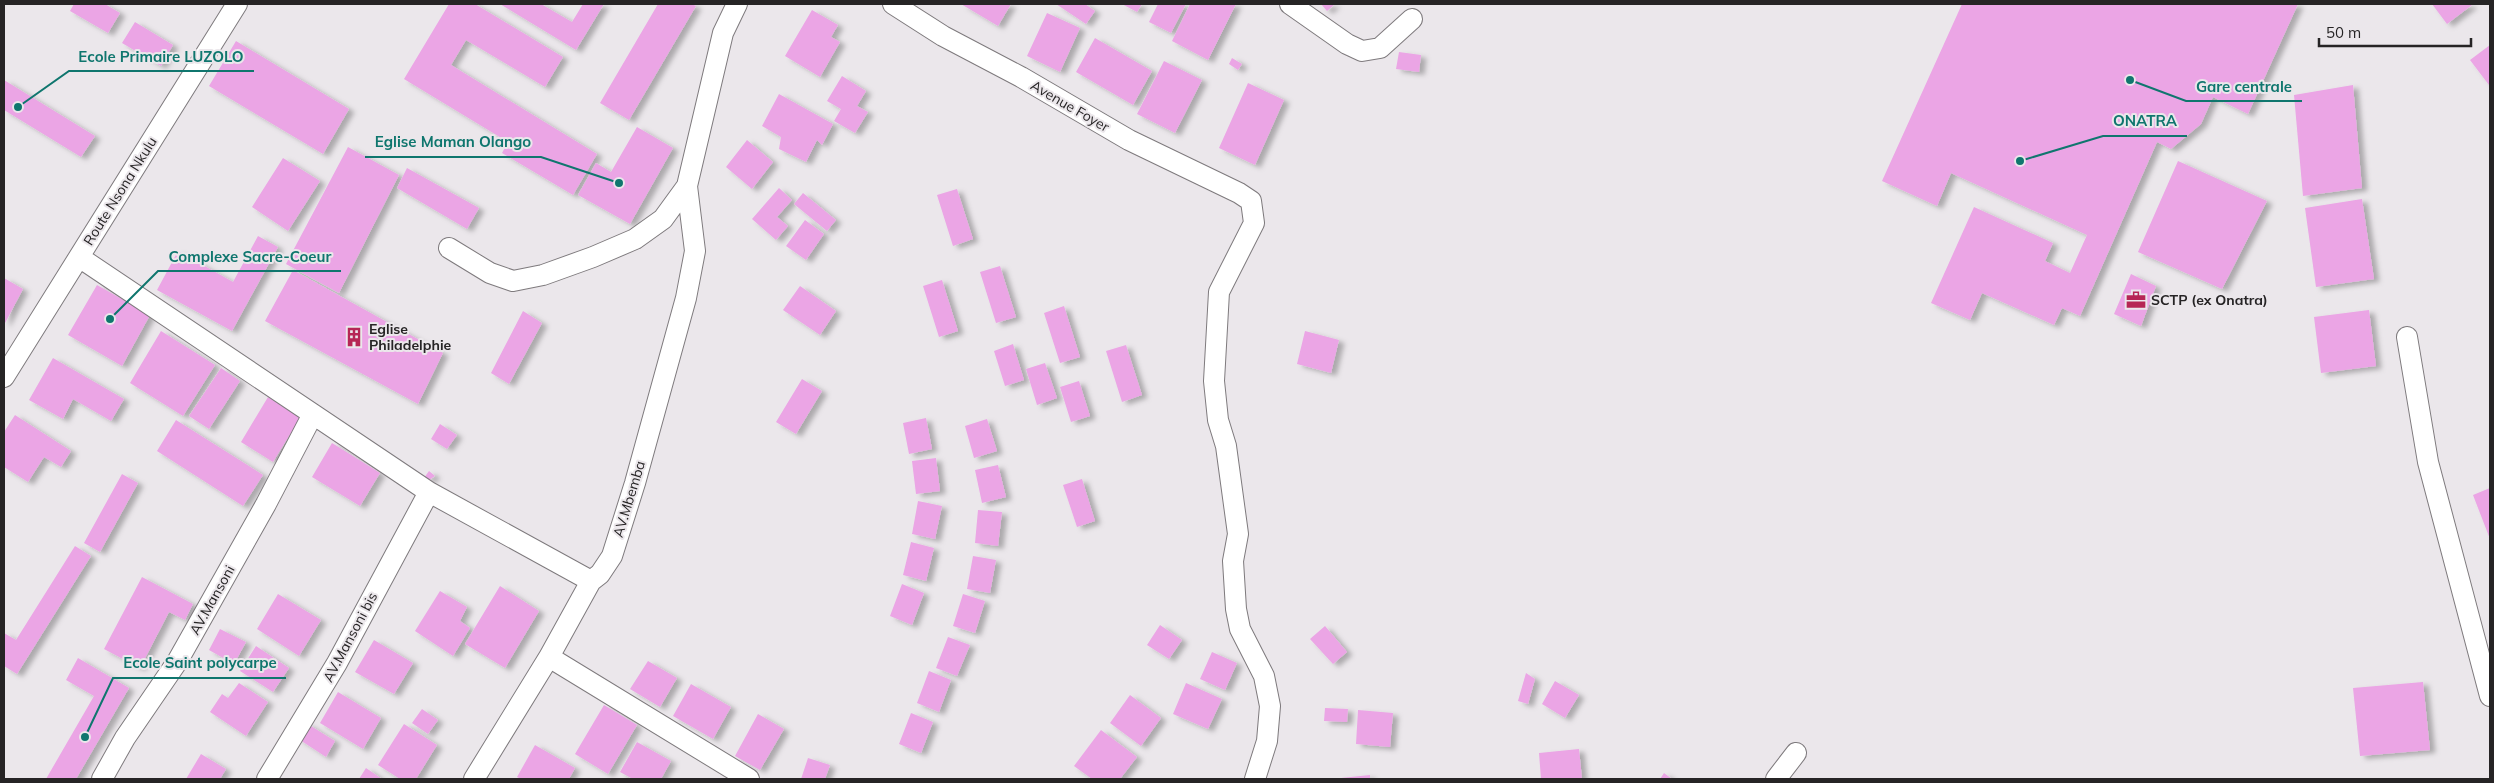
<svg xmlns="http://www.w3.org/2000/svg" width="2494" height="783" font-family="Mulish,sans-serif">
<defs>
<filter id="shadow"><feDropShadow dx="5.5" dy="3" stdDeviation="2.5" flood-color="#0004"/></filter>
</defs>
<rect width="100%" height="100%" fill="#ebe7eb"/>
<!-- building -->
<path fill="#eba5e5" filter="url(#shadow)" d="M74 4H105L120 13 108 33 70 11Z
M449 4H475L563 57 545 87 466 40 451 65 597 154 573 195 502 153 508 142 404 79Z
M500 4H541L572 22 583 4H604L576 50Z
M658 4H691L696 6 629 120 600 103Z
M961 4H1011L998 26Z
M1056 4H1085L1095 11 1086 24Z
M1122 4H1142L1137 12Z
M1158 4H1186L1171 33 1149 22Z
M1190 4H1236L1208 60 1172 41Z
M1321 4H1335L1327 11Z
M1962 4H2298L2248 114 2213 97 2201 124 2171 149 2157 142 2080 316 2062 308 2054 325 1982 293 1970 320 1931 303 1974 207 2053 243 2045 261 2070 273 2087 235 1951 173 1937 206 1882 181Z
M2432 4H2471L2472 5 2447 24Z
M812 10 838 25 831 37 840 42 820 77 785 56Z
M1047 13 1080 28 1060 72 1027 56Z
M135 22 173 45 161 66 122 43Z
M1095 38 1152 71 1133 105 1076 72Z
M236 41 349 109 323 154 209 86Z
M2490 45V84L2489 85 2470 60Z
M1399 52 1421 55 1419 72 1396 69Z
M1232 58 1242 64 1238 70 1229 64Z
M1164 61 1202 80 1175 133 1137 114Z
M842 76 866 91 857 106 868 112 855 133 834 121 841 109 827 101Z
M4 80 95 136 81 157 4 110Z
M1248 83 1284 100 1255 165 1219 148Z
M2353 85 2362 188 2303 196 2294 95Z
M779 94 833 124 822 145 817 140 806 162 779 149 781 137 762 126Z
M637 127 673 148 630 224 578 195 596 163 611 172Z
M747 140 773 162 752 189 726 167Z
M348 147 399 175 339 293 286 264Z
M283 158 320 181 288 231 252 207Z
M2178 161 2267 201 2222 289 2138 252Z
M407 168 479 208 467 229 397 188Z
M779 188 792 200 777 217 788 226 776 240 752 219Z
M957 189 973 239 953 246 937 195Z
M803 193 836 220 827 231 794 204Z
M2362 199 2374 279 2316 287 2305 208Z
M805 220 824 234 806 260 786 246Z
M258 236 278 247 232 331 157 290 178 251 233 282Z
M1000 266 1016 317 996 323 980 272Z
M293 270 443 353 418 404 265 321Z
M2131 274 2156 286 2141 326 2114 314Z
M4 278 23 289 4 325Z
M942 280 958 331 939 337 923 286Z
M97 285 150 315 122 366 68 335Z
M800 286 836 311 820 335 783 310Z
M1064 306 1080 357 1060 363 1044 313Z
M2369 310 2376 366 2321 373 2314 317Z
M523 311 542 323 509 384 491 373Z
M161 331 215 365 183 416 130 383Z
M1305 331 1339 340 1331 373 1297 364Z
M1013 344 1024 380 1005 386 994 351Z
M1126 345 1142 395 1122 402 1106 351Z
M53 358 124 399 111 421 73 399 63 419 29 400Z
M1045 363 1057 398 1037 405 1026 369Z
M221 368 240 381 209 429 189 416Z
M802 379 822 391 796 434 776 422Z
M1079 381 1090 416 1071 422 1060 387Z
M268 397 300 418 273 462 241 442Z
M15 415 71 451 61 467 44 457 28 482 4 467V432Z
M926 418 932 449 909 454 903 423Z
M987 419 997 451 974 458 965 426Z
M176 420 263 475 243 506 157 451Z
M440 424 457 435 447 449 431 439Z
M332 443 380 473 360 506 312 477Z
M936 458 940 491 916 494 912 461Z
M998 465 1006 497 982 503 975 470Z
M429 471 435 476 429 480 424 478Z
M122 474 138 483 100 552 84 543Z
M1082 479 1095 521 1077 527 1063 485Z
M2490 488V539L2473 495Z
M918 501 942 506 935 539 912 534Z
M978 510 1002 512 998 546 975 543Z
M911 542 934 548 926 581 903 575Z
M75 546 91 556 17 674 4 666V633L16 640Z
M973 556 996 560 990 593 967 589Z
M142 577 193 604 185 620 169 612 140 668 104 649Z
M902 584 924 593 912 625 890 616Z
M500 586 539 611 505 668 465 644Z
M440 591 467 607 460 621 470 628 453 656 415 631Z
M278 594 321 620 299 656 257 629Z
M963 594 985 601 975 633 953 626Z
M1160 625 1182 640 1169 659 1147 645Z
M1325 626 1347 652 1333 664 1310 639Z
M220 629 246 642 234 664 209 650Z
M948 637 970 645 957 676 936 668Z
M374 640 413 663 394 694 355 672Z
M256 646 289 668 273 692 240 671Z
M1212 652 1237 663 1225 690 1200 679Z
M78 658 129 688 76 779H46L94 696 66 680Z
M648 661 677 678 660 707 630 689Z
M929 671 951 680 939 712 917 703Z
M1526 673 1535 679 1528 704 1518 701Z
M1555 681 1579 695 1565 718 1542 704Z
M2423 682 2430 750 2360 756 2353 688Z
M239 683 268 702 246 736 210 712 222 694 228 698Z
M1186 683 1222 699 1208 729 1173 714Z
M691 684 731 707 713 739 673 716Z
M338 692 381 718 363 749 320 723Z
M1130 695 1161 718 1141 746 1110 723Z
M604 705 637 725 608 774 575 754Z
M1325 708 1348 709 1347 722 1324 721Z
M422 709 438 720 428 734 412 723Z
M1358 710 1393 713 1390 747 1356 744Z
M911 713 933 722 921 753 899 744Z
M758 714 784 729 760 770 735 756Z
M306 723 335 741 326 757 297 738Z
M404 724 437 745 416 779H400L378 765Z
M1101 730 1137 757 1120 779H1092L1074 766Z
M637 742 671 761 661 779H633L620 772Z
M535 745 575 768 569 779H521L517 777Z
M1579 749 1582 779H1541L1539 753Z
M201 754 226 769 220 779H186Z
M808 758 830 765 825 779H801Z
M366 768 382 779H359Z
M1664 773 1672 779H1660Z
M1370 775V779H1342L1341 778Z"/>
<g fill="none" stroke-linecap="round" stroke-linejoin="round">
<defs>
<path id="minor" d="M893 4 943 36 1021 77 1129 140 1239 193 1251 201 1254 223 1219 292 1214 381 1218 420 1226 446 1238 534 1233 561 1236 609 1240 629 1264 676 1270 706 1267 741 1255 779
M1290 4 1347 44 1362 51 1380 48 1412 19
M449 248 490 273 513 281 543 275 593 257 635 239 663 219 687 186 723 33 737 4
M79 257 429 492 591 581
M2407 337 2428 462 2490 696
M4 377 237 4
M549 657 749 779
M102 779 125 738 177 662 266 504 313 414
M267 779 337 663 429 492
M474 779 549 657 591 581 600 574 612 556 635 483 686 298 695 251 687 186
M1776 779 1796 753"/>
</defs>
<!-- minor casing -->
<use href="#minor" stroke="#7e7a7d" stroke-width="22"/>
<!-- minor -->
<use href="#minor" stroke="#fff" stroke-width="20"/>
</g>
<!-- icons -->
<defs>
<symbol id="office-bare" viewBox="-9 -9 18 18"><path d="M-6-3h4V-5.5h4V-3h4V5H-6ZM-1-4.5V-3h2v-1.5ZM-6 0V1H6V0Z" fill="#b62655" stroke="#ebe7eb" stroke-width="2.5" paint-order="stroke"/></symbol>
<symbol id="building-bare" viewBox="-9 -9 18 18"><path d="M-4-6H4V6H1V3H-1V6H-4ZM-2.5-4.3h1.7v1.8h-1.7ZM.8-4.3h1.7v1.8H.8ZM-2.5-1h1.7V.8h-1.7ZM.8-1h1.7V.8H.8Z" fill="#b62655" stroke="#ebe7eb" stroke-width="2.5" paint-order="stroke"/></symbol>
</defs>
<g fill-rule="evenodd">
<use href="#office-bare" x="2122" y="286" width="28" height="28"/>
<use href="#building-bare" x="340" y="323" width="28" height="28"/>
</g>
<g text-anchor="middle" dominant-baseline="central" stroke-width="4" stroke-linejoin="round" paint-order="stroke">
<!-- street labels -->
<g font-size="14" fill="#262425" stroke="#ebe7eb">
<text transform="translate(1070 106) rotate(30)">Avenue Foyer</text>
<text transform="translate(120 191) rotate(-58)">Route Nsona Nkulu</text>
<text transform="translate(629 499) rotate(-73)">AV.Mbemba</text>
<text transform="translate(212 600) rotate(-61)">AV.Mansoni</text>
<text transform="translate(350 637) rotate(-62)">AV.Mansoni bis</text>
</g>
<!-- poi labels -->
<g font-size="14" font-weight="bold" fill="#262425" stroke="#ebe7eb" text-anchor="start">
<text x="2151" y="300">SCTP (ex Onatra)</text>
<text x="369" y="329">Eglise<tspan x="369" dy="16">Philadelphie</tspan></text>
</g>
</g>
<!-- callouts -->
<path fill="none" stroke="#0f766e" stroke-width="2" d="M18 107L69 71H254M2130 80L2186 101H2302M2020 161L2103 136H2187M619 183L541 157H365M110 319L158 271H341M85 737L113 678H286"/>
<g fill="#0f766e" stroke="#ebe7eb" stroke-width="2">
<circle cx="18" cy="107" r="5"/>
<circle cx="2130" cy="80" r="5"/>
<circle cx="2020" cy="161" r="5"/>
<circle cx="619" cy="183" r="5"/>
<circle cx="110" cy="319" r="5"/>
<circle cx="85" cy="737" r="5"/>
</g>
<g font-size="15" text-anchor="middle" font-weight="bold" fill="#0f766e" stroke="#ebe7eb" stroke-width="4" stroke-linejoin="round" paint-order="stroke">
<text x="161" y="62">Ecole Primaire LUZOLO</text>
<text x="2244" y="92">Gare centrale</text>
<text x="2145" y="126">ONATRA</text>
<text x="453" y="147">Eglise Maman Olango</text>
<text x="250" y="262">Complexe Sacre-Coeur</text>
<text x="200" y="668">Ecole Saint polycarpe</text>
</g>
<!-- border -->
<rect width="2494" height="783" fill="none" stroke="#262425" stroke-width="10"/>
<!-- scale -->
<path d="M2319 38v8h152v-8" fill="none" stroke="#262425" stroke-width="2.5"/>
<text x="2326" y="38" font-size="15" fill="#262425" stroke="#ebe7eb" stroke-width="4" paint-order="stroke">50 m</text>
</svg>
